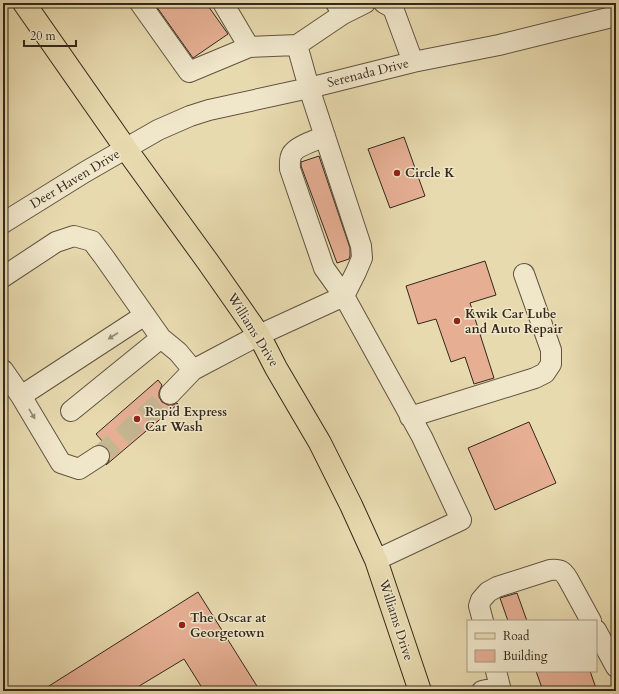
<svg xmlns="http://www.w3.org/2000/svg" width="619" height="694" font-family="Cardo,serif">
<rect width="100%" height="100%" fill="#e8daaf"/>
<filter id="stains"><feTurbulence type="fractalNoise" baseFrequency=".005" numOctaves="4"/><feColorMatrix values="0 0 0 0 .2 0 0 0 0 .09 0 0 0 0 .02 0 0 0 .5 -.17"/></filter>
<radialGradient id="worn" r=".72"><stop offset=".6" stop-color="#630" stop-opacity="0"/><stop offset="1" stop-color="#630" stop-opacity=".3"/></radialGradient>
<!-- building -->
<path fill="#e6af94" stroke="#33281b" d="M154 3H206L228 34 193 58Z
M404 137 425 196 390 208 368 149Z
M319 156 350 248V256L349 259 337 263 301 166V162Z
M485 261 496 295 470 303 494 378 474 384 465 357 451 362 436 319 418 324 406 286Z
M158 380 162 385 159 392V397L162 402 168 405H173L177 403 178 404 106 465 109 461 110 456 109 450 105 446 100 445 103 442 96 434Z
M529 422 556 483 495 510 468 448Z
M198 592 260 691H204L184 659 131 691H41Z
M517 593 527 621H508L500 598Z
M536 671H590L597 691H543Z"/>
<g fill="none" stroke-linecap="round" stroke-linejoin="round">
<!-- minor-tunnel -->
<path stroke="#c4b691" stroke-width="20" stroke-dasharray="20 10" stroke-linecap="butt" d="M99 456 170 394"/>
<defs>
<path id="minor" d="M140 3 189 72 249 47
M336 3 343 14 365 3
M384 3 393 8 413 62
M297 45 343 14
M325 136C317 140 296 146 292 154 289 159 290 164 290 169L324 268 344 296 422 437 461 520 376 560
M3 223 85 172 158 130 190 116 209 110 309 88 413 62 499 45 616 16
M3 277 56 242 74 236 92 241 104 257 161 338 178 352 193 370 259 335 344 296 356 272 362 258 361 246 309 88 297 45 249 47 223 3
M3 370 21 396 61 463 79 469 99 456
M170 394 193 370
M21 396 145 315
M71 411 161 338
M410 417 535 378 545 373 551 364V350L524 274
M483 621 479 606 481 600 488 592 497 587 550 570C561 569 563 571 568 579L591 621
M596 630 616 667
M482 691 500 687 496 671"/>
<path id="major" d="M24 3 126 149 208 262 259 335 276 368 320 443 351 505 376 560 420 691"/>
</defs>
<!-- minor casing -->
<use href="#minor" stroke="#605440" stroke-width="22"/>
<!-- major casing -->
<use href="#major" stroke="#33281b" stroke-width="24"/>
<!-- minor -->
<use href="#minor" stroke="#f0e7cb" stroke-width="20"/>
<!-- major -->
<use href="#major" stroke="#e8daaf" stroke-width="22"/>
</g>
<!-- one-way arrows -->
<defs><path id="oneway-solid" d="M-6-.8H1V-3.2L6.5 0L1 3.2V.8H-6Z"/></defs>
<g fill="#928873">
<use href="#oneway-solid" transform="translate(113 336) rotate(147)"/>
<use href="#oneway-solid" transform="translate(32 414) rotate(59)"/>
</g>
<!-- markers -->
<g fill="#8f2418" stroke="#f0e7cb" stroke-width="1.5">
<circle cx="397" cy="173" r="4"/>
<circle cx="457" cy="321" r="4"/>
<circle cx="137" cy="419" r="4"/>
<circle cx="182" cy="625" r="4"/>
</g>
<g text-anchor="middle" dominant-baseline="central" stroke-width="3" stroke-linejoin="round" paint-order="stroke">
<!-- street labels -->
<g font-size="13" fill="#33281b" stroke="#f0e7cb">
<text transform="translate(368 73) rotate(-14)">Serenada Drive</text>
<text transform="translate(75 179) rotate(-31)">Deer Haven Drive</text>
<text transform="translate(253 330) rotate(58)">Williams Drive</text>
<text transform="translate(396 620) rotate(72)">Williams Drive</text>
</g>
<!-- poi labels -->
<g font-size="13" font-weight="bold" fill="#33281b" stroke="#f0e7cb" text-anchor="start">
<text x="405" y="173">Circle K</text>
<text x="465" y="314">Kwik Car Lube<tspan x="465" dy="15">and Auto Repair</tspan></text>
<text x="145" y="412">Rapid Express<tspan x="145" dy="15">Car Wash</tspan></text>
<text x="190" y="618">The Oscar at<tspan x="190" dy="15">Georgetown</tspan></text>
</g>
</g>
<!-- margin -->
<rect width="619" height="694" fill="none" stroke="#e8daaf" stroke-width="16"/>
<rect x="4" y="4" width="611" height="686" fill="none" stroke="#33281b" stroke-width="2"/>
<rect x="8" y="8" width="603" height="678" fill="none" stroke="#33281b"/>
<!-- legend -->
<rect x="467" y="620" width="130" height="52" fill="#f0e7cb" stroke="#a49b85"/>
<rect x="475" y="633" width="20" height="6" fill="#e8daaf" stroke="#a49b85"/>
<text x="503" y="640" font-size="12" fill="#33281b">Road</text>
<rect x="475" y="650" width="20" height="12" fill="#e6af94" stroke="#a49b85"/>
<text x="503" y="660" font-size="12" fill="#33281b">Building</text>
<!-- scale -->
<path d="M24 40v6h52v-6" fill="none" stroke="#33281b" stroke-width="2"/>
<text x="30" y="40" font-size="12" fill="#33281b" stroke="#f0e7cb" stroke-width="3" paint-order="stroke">20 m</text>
<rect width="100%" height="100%" filter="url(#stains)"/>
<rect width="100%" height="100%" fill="url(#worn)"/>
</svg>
